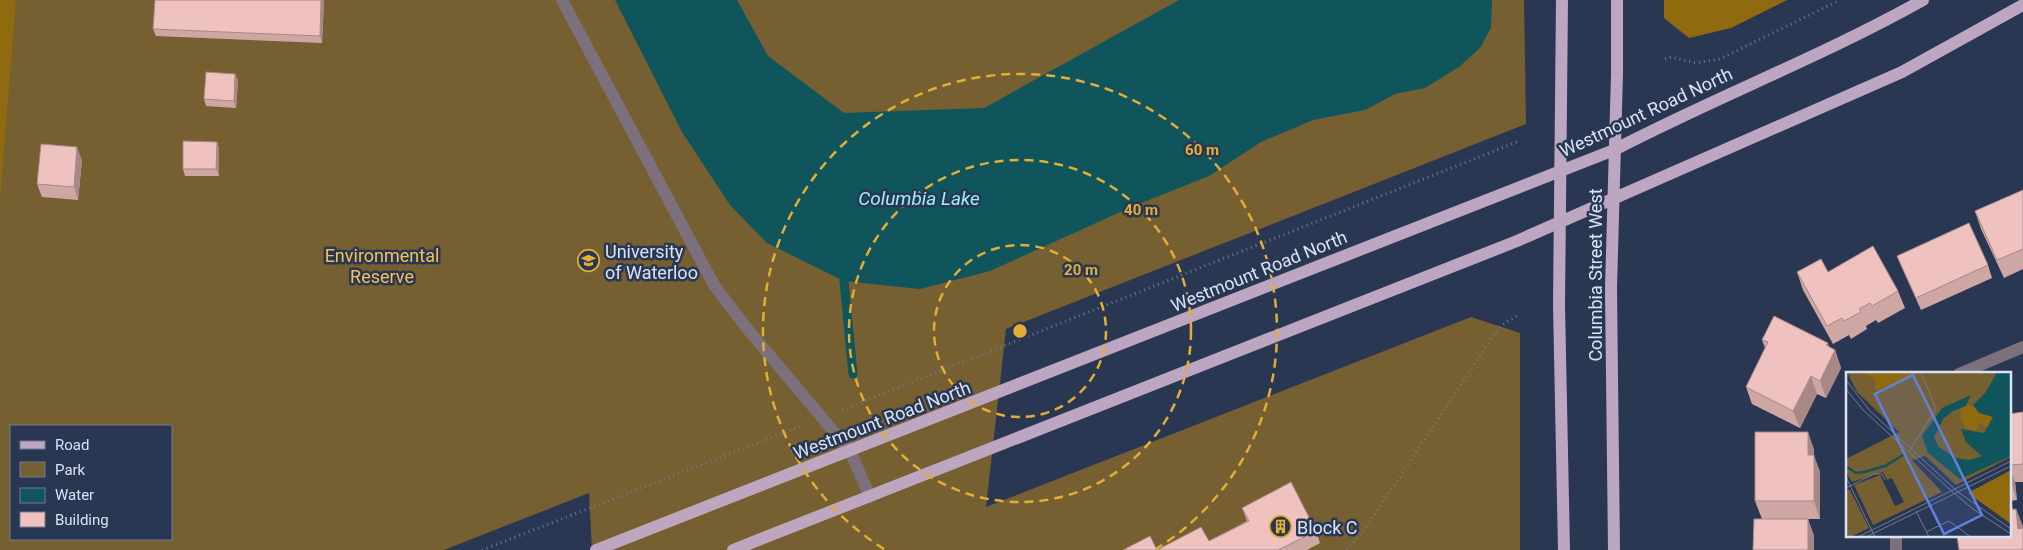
<svg xmlns="http://www.w3.org/2000/svg" width="2023" height="550" font-family="Roboto,sans-serif">
<rect width="100%" height="100%" fill="#2a3753"/>
<!-- green -->
<path fill="#765f31" fill-rule="evenodd" d="M0 0H1524L1526 124 1006 329 986 507 1471 317 1520 333V550H592L589 493 444 550H0ZM11 426H171V539H11Z"/>
<!-- forest -->
<path fill="#8f6a0f" d="M0 0H16L0 200Z
M1664 0H1787L1731 28 1689 38 1664 18Z"/>
<!-- water -->
<path fill="#0f555b" d="M615 0H737L768 56 844 113 984 108 1179 0H1492L1491 28 1480 48 1459 67 1425 88 1395 94 1365 110 1313 120 1261 142 1209 176 1129 208 990 271 920 289 844 281 767 243 730 205 682 132Z"/>
<g fill="none" stroke-linecap="round" stroke-linejoin="round">
<!-- stream -->
<path stroke="#0f555b" stroke-width="9" d="M844 281 853 374"/>
<!-- path -->
<path stroke="#6e7a91" stroke-width="3" stroke-dasharray="1 4" stroke-linecap="butt" d="M1665 59 1672 57 1695 63 1720 59 1840 0
M842 410 1517 142
M482 550 801 426
M1347 550 1365 529 1500 326 1517 316"/>
<!-- minor -->
<path stroke="#7b707c" stroke-width="12" d="M562 0 714 285 745 326 850 451 870 497
M1959 374 2023 347
M1896 550V536"/>
<!-- major -->
<path stroke="#bda6bf" stroke-width="12" d="M1562 0 1559 305 1564 550
M596 550 1614 150C1716 97 1823 56 1923 0
M733 550 1517 241 1902 72 2023 5
M1614 550 1611 288 1617 74V0"/>
</g>
<!-- wall -->
<path fill="#cea7a4" d="M324 0 322 43 156 36 153 29Z
M235 74 238 81 236 108 206 106 204 99Z
M217 142 219 149V176H185L183 169Z
M82 160 78 200 42 197 37 184Z
M2023 190V269L2004 278 1981 229 1975 211Z
M1897 256 1988 265 1992 278 1921 310 1902 268Z
M1797 272H1828L1898 291 1905 308 1878 323 1876 320 1866 326 1867 329 1851 339 1849 335 1833 344 1803 290Z
M1762 340 1829 347 1835 350 1841 368 1826 398 1817 394 1800 428 1752 404 1746 387 1765 348Z
M2023 412V482H2015L2017 500 2010 501 2013 509H2016L2023 528 2009 536V414Z
M1814 449V456L1820 472V519H1793H1808L1814 536 1762 519 1755 501Z
M1242 508 1316 531 1320 543 1307 550H1157L1209 541 1247 521Z"/>
<!-- shaded-wall -->
<path fill="#a78886" d="M321 0H324L322 43 320 36Z
M235 74 238 81 236 108 234 101Z
M217 142 219 149V176L216 169Z
M77 147 82 160 78 200 74 187Z
M1828 343 1832 355 1835 350 1841 368 1826 398 1820 381 1826 345Z
M1811 376 1817 394 1800 428 1793 411Z
M1808 432 1814 449V456L1820 472V519L1814 501 1808 455Z
M2009 465 2015 482 2017 500 2011 482Z
M2009 500 2015 516 2010 510Z
M2016 509 2023 526V531L2018 529Z
M1808 519 1814 536V550H1808Z"/>
<!-- building -->
<path fill="#efc2bf" stroke="#a78886" d="M155 0H321L320 36 153 29Z
M206 72 235 74 234 101 204 99Z
M183 141 217 142 216 169H183Z
M41 144 77 147 74 187 37 184Z
M2023 190V249L1997 260 1975 211Z
M1969 223 1988 265 1916 298 1897 256Z
M1873 246 1898 291 1872 306 1870 303 1859 309 1861 312 1844 321 1842 318 1827 326 1797 272 1821 259 1828 272Z
M1774 316 1828 343 1826 345 1835 350 1820 381 1811 376 1793 411 1746 387 1768 342 1762 340Z
M2023 412V464L2009 465V414Z
M1755 432H1808V455H1814V501H1755Z
M2009 467 2011 482 2009 483Z
M1291 482 1316 531 1278 550H1157L1201 527 1209 541 1249 521 1242 508Z
M2009 502 2010 510 2016 509 2018 529 2023 528V550H1959L1957 536H2009Z
M1754 519H1808V550H1753Z
M1150 536 1157 550H1123Z"/>
<!-- distance rings -->
<g fill="none" stroke="#e3ae35" stroke-width="2.5" stroke-dasharray="9 6">
<circle cx="1020" cy="331" r="86"/>
<circle cx="1020" cy="331" r="171"/>
<path d="M884 549A257 257 0 1 1 1156 549"/>
</g>
<!-- icons -->
<defs>
<symbol id="university-ring" viewBox="-11 -11 22 22"><circle r="9.5" fill="#2a3753" stroke="#e3ae35" stroke-width="1.5"/><path d="M0-5L7-2L0 1L-7-2ZM-4 1L0 2.5L4 1V4Q0 6-4 4Z" fill="#e3ae35"/></symbol>
<symbol id="building-ring" viewBox="-11 -11 22 22"><circle r="9.5" fill="#2a3753" stroke="#e3ae35" stroke-width="1.5"/><path d="M-4-6H4V6H1V3H-1V6H-4ZM-2.5-4.3h1.7v1.8h-1.7ZM.8-4.3h1.7v1.8H.8ZM-2.5-1h1.7V.8h-1.7ZM.8-1h1.7V.8H.8Z" fill="#e3ae35"/></symbol>
</defs>
<g fill-rule="evenodd">
<use href="#university-ring" x="576" y="248" width="25" height="25"/>
<use href="#building-ring" x="1268" y="514" width="25" height="25"/>
</g>
<g text-anchor="middle" dominant-baseline="central" stroke-width="5" stroke-linejoin="round" paint-order="stroke">
<!-- street labels -->
<g font-size="18" fill="#d9e3f4" stroke="#2a3753">
<text transform="translate(1646 112) rotate(-25)">Westmount Road North</text>
<text transform="translate(1259 271) rotate(-22)">Westmount Road North</text>
<text transform="translate(1595 275) rotate(-90)">Columbia Street West</text>
<text transform="translate(882 420) rotate(-21)">Westmount Road North</text>
</g>
<!-- poi labels -->
<g font-size="18" fill="#d9e3f4" stroke="#2a3753" text-anchor="start">
<text x="605" y="251">University<tspan x="605" dy="21">of Waterloo</tspan></text>
<text x="1297" y="527">Block C</text>
</g>
<!-- park labels -->
<g font-size="18" fill="#f5c254" stroke="#2a3753">
<text x="382" y="255">Environmental<tspan x="382" dy="21">Reserve</tspan></text>
</g>
<!-- water labels -->
<g font-size="19" font-style="italic" fill="#9bf0f8" stroke="#2a3753">
<text x="919" y="198">Columbia Lake</text>
</g>
</g>
<!-- overview -->
<g transform="translate(1846 372)">
<rect width="165" height="165" fill="#2a3753"/>
<path d="M1 0H165V85L110 113 79 84 66 88 96 120 27 153 8 113 34 103 49 134 58 130 46 106 41 108 37 100 6 110 0 100V87L53 60 11 20ZM0 117 4 118 23 156 4 165H0Z" fill="#765f31"/>
<path d="M15 0H77L30 19 29 7ZM121 32 147 45 141 56 133 50 130 60 119 56 114 44 115 35ZM165 98V152L122 121Z" fill="#8f6a0f"/>
<path d="M151 0H165V84L114 107 82 81 76 64 96 36 125 23 120 34 107 39 97 47 88 65 93 75 109 86 124 88 136 84 120 70 115 57 138 61 147 45 133 41 127 33 140 20Z" fill="#0f555b"/>
<path fill="none" stroke="#0f555b" stroke-width="2.5" d="M1 95 10 101 18 100 39 94 57 83"/>
<path fill="none" stroke="#707c93" stroke-width="1" d="M0 8 24 39 112 120 165 157M0 17 17 38 102 116 127 137 165 162M64 78 90 37 75 0M0 105 29 165M0 116 28 102H36L39 108M70 139 83 165M80 160 103 149 125 165M12 165 165 89M20 165 165 94"/>
<path fill="#5f82e2" fill-opacity="0.15" stroke="#5f82e2" stroke-width="2.5" d="M67 3 136 143 98 162 29 22Z"/>
<rect width="165" height="165" fill="none" stroke="#d9e3f4" stroke-width="2.5"/>
</g>
<circle cx="1020" cy="331" r="8" fill="#e3ae35" stroke="#2a3753" stroke-width="2.5"/>
<g font-size="15" text-anchor="middle" font-weight="bold" fill="#e3ae35" stroke="#2a3753" stroke-width="5" stroke-linejoin="round" paint-order="stroke">
<text x="1202" y="155">60 m</text>
<text x="1141" y="215">40 m</text>
<text x="1081" y="275">20 m</text>
</g>
<!-- legend -->
<rect x="10" y="425" width="162" height="115" fill="#2a3753" stroke="#707c93"/>
<rect x="20" y="441" width="25" height="8" fill="#bda6bf" stroke="#707c93"/>
<text x="55" y="450" font-size="15" fill="#d9e3f4">Road</text>
<rect x="20" y="462" width="25" height="15" fill="#765f31" stroke="#707c93"/>
<text x="55" y="475" font-size="15" fill="#d9e3f4">Park</text>
<rect x="20" y="488" width="25" height="15" fill="#0f555b" stroke="#707c93"/>
<text x="55" y="500" font-size="15" fill="#d9e3f4">Water</text>
<rect x="20" y="512" width="25" height="15" fill="#efc2bf" stroke="#707c93"/>
<text x="55" y="525" font-size="15" fill="#d9e3f4">Building</text>
</svg>
